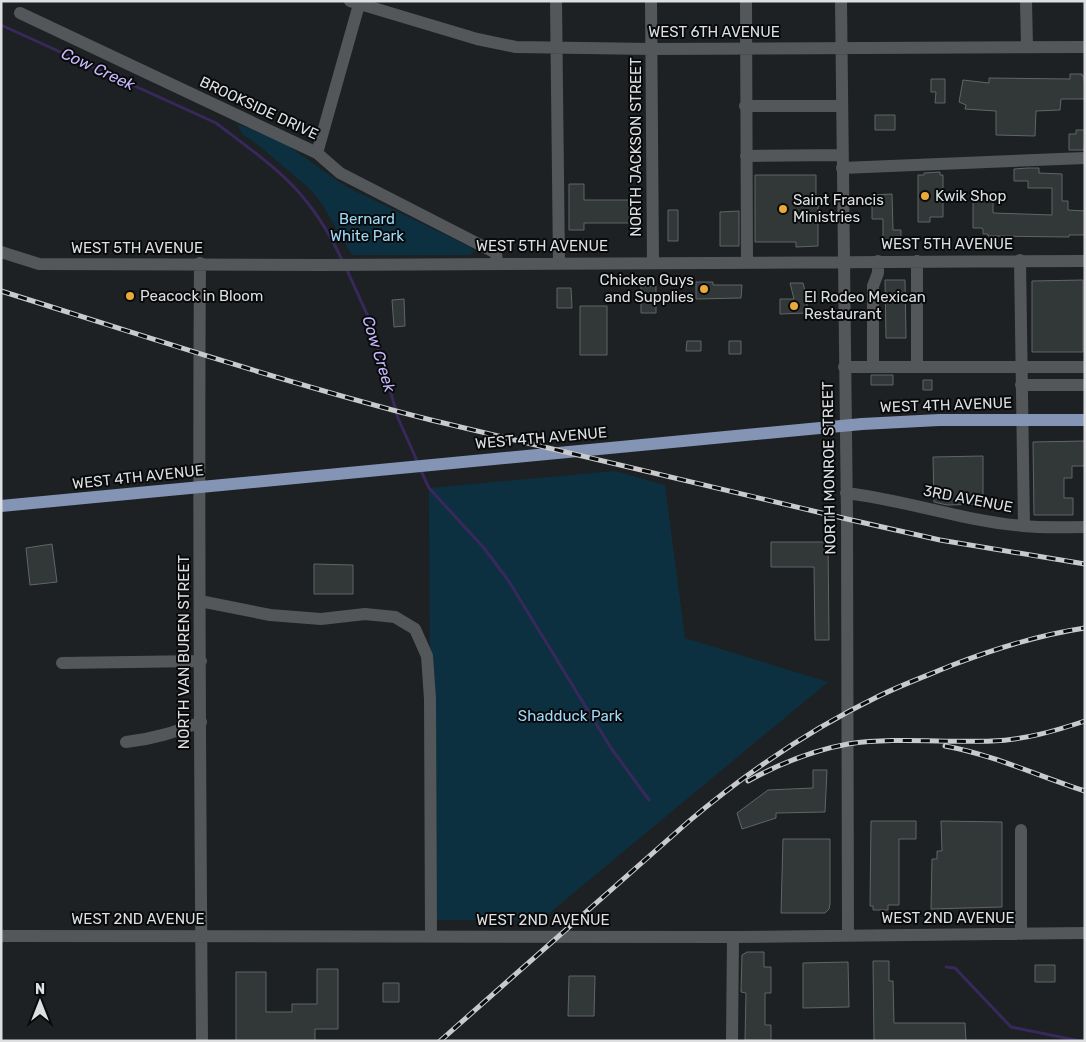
<svg xmlns="http://www.w3.org/2000/svg" width="1086" height="1042" font-family="Rubik,sans-serif">
<rect width="100%" height="100%" fill="#1d2123"/>
<!-- green -->
<path fill="#0d3040" d="M237 124 274 138 287 145 345 186 468 246 474 250C472 255 470 255 466 255H352L322 204 311 190 257 144 243 135Z
M615 471 665 485 685 638 828 682 541 920H431L429 488Z"/>
<g fill="none" stroke-linecap="round" stroke-linejoin="round">
<!-- stream -->
<path stroke="#38285c" stroke-width="3" d="M1 25 216 123C242 143 271 163 294 187 314 208 331 236 343 262
M346 268 371 323 398 418 418 463
M420 469 429 488 484 548 508 580 611 748 649 800
M946 967 955 968 1011 1027 1080 1041"/>
</g>
<!-- building -->
<path fill="#323737" stroke="#606565" d="M1070 74H1082V76H1084L1085 99H1061L1060 110 1036 111 1035 136 996 135V111L965 109 966 105 959 102 963 80 989 83V78L1070 79Z
M931 79H945V103H935L936 92H931Z
M875 115H895V130H875Z
M1076 130H1085L1084 150H1069V134H1076Z
M1028 168H1039V173L1062 174V201H1068V210L1085 211V235H1069V237L988 236V234H983V229L981 228H973V196H986V201H993V213L1052 215V188H1028V181H1014V169Z
M940 172V175H943V217H930V222H918V175H924V173Z
M755 175H816V197H821V206H818V246L796 247V242H755Z
M569 184H584V200H632V223H584V230H569Z
M892 194 893 230H901V243H883V219H872V195Z
M668 210H678V241H668Z
M739 211V246H720V212Z
M885 280H905L906 338H886Z
M1083 280V352H1032V281Z
M696 282H713V285H742L741 298 696 299Z
M790 283H803L807 299V313L780 314V299H794Z
M641 286H656V313H641Z
M557 288H571L572 308H557Z
M404 299 405 326 394 327 392 300Z
M580 306H607V355H580Z
M687 341H701V351H686Z
M729 341H741V354H729Z
M871 375H893V385H871Z
M923 380H932V390H923Z
M1085 441V466H1072V478H1064V498H1073V515H1034L1033 442Z
M983 456V504L947 505 934 502 933 457Z
M771 542H828L829 640H815L814 567H771Z
M52 544 57 582 30 585 26 548Z
M314 564 353 565V594H314Z
M813 770H827L825 812 776 813V818L742 829 737 813 768 790 813 788Z
M871 821H916V839H899V905H888V910H873V906H870Z
M941 821 1002 822V907L931 909 932 859H937V851H942Z
M783 839H830V904L829 909 825 913H781Z
M747 952H764V967H771V993H765V1025H771V1040H745L746 993 741 992 742 955Z
M873 961H889V981H893L894 1023H965L966 1041H874Z
M848 962 849 1007 803 1008V963Z
M1035 965H1055V982H1035Z
M317 969H338V1029H315V1041H236V972H266V1012H292V1004H317Z
M569 976H595L594 1016H568Z
M383 983H399V1002H383Z"/>
<g fill="none" stroke-linecap="round" stroke-linejoin="round">
<!-- minor -->
<path stroke="#535759" stroke-width="12" d="M350 1 477 39 516 47 652 49 1085 47
M556 1 559 263
M651 1 653 262
M746 1 747 261
M841 1 847 519 848 935
M1026 1 1027 47
M20 13 317 153 340 173 496 253 497 263
M745 106H842
M317 153 360 1
M746 156 842 155
M842 168 1085 158
M1 252 39 264 322 265 1085 261
M1020 260 1024 526
M917 261V367
M200 263C198 522 200 782 202 1041
M844 367H1085
M873 367V286L878 273V261
M1021 385H1085
M846 493C906 500 963 521 1023 526 1044 528 1064 527 1085 527
M200 601 270 615 321 619 365 614 395 617 415 629 427 656 430 699 431 936
M62 663 201 661
M126 742C154 739 175 732 201 722
M1021 830V934
M1 936 733 937 1085 933
M732 1041 733 937"/>
<!-- major -->
<path stroke="#8394b5" stroke-width="12" d="M1 506 862 424 939 420H1085"/>
<defs>
<path id="rail" d="M1 291C144 336 286 383 431 420L847 519 940 540 1085 564
M945 746C994 755 1038 776 1085 791
M748 781C779 764 814 750 848 744 895 737 945 743 992 741 1024 740 1055 731 1085 721
M440 1041 688 822C746 773 809 730 877 697 901 685 926 676 950 666 994 649 1038 635 1085 628"/>
</defs>
<!-- rail casing -->
<use href="#rail" stroke="#c8cacc" stroke-width="5"/>
<!-- rail -->
<use href="#rail" stroke="#090a0b" stroke-width="3" stroke-dasharray="9" stroke-linecap="butt"/>
</g>
<!-- markers -->
<g fill="#eaaa39" stroke="#090a0b" stroke-width="2">
<circle cx="925" cy="196" r="5"/>
<circle cx="783" cy="209" r="5"/>
<circle cx="704" cy="289" r="5"/>
<circle cx="130" cy="296" r="5"/>
<circle cx="794" cy="306" r="5"/>
</g>
<g text-anchor="middle" dominant-baseline="central" stroke-width="4" stroke-linejoin="round" paint-order="stroke">
<!-- street labels -->
<g font-size="15" fill="#dddfe1" stroke="#090a0b">
<text x="714" y="32">WEST 6TH AVENUE</text>
<text transform="translate(259 108) rotate(25)">BROOKSIDE DRIVE</text>
<text transform="translate(636 147) rotate(-90)">NORTH JACKSON STREET</text>
<text x="947" y="244">WEST 5TH AVENUE</text>
<text x="542" y="246">WEST 5TH AVENUE</text>
<text x="137" y="248">WEST 5TH AVENUE</text>
<text transform="translate(946 405) rotate(-2)">WEST 4TH AVENUE</text>
<text transform="translate(541 438) rotate(-5)">WEST 4TH AVENUE</text>
<text transform="translate(829 468) rotate(-91)">NORTH MONROE STREET</text>
<text transform="translate(138 477) rotate(-6)">WEST 4TH AVENUE</text>
<text transform="translate(968 499) rotate(11)">3RD AVENUE</text>
<text transform="translate(184 652) rotate(-90)">NORTH VAN BUREN STREET</text>
<text x="948" y="918">WEST 2ND AVENUE</text>
<text x="138" y="919">WEST 2ND AVENUE</text>
<text x="543" y="920">WEST 2ND AVENUE</text>
</g>
<!-- poi labels -->
<g font-size="15" fill="#dddfe1" stroke="#090a0b" text-anchor="start">
<text x="935" y="196">Kwik Shop</text>
<text x="793" y="200">Saint Francis<tspan x="793" dy="17">Ministries</tspan></text>
<text x="694" y="280" text-anchor="end">Chicken Guys<tspan x="694" dy="17">and Supplies</tspan></text>
<text x="140" y="296">Peacock in Bloom</text>
<text x="804" y="297">El Rodeo Mexican<tspan x="804" dy="17">Restaurant</tspan></text>
</g>
<!-- park labels -->
<g font-size="15" fill="#a0d8f7" stroke="#090a0b">
<text x="367" y="219">Bernard<tspan x="367" dy="17">White Park</tspan></text>
<text x="570" y="716">Shadduck Park</text>
</g>
<!-- water labels -->
<g font-size="16" font-style="italic" fill="#c9b9fd" stroke="#090a0b">
<text transform="translate(98 69) rotate(25)">Cow Creek</text>
<text transform="translate(379 354) rotate(73)">Cow Creek</text>
</g>
</g>
<!-- border -->
<rect width="1086" height="1042" fill="none" stroke="#dddfe1" stroke-width="5"/>
<!-- north arrow -->
<g transform="translate(40 1002)" stroke="#090a0b" stroke-width="4" paint-order="stroke">
<path d="M0-4L9 19L0 12L-9 19Z" fill="#dddfe1"/>
<text y="-8" font-size="14" font-weight="bold" text-anchor="middle" fill="#dddfe1">N</text>
</g>
</svg>
